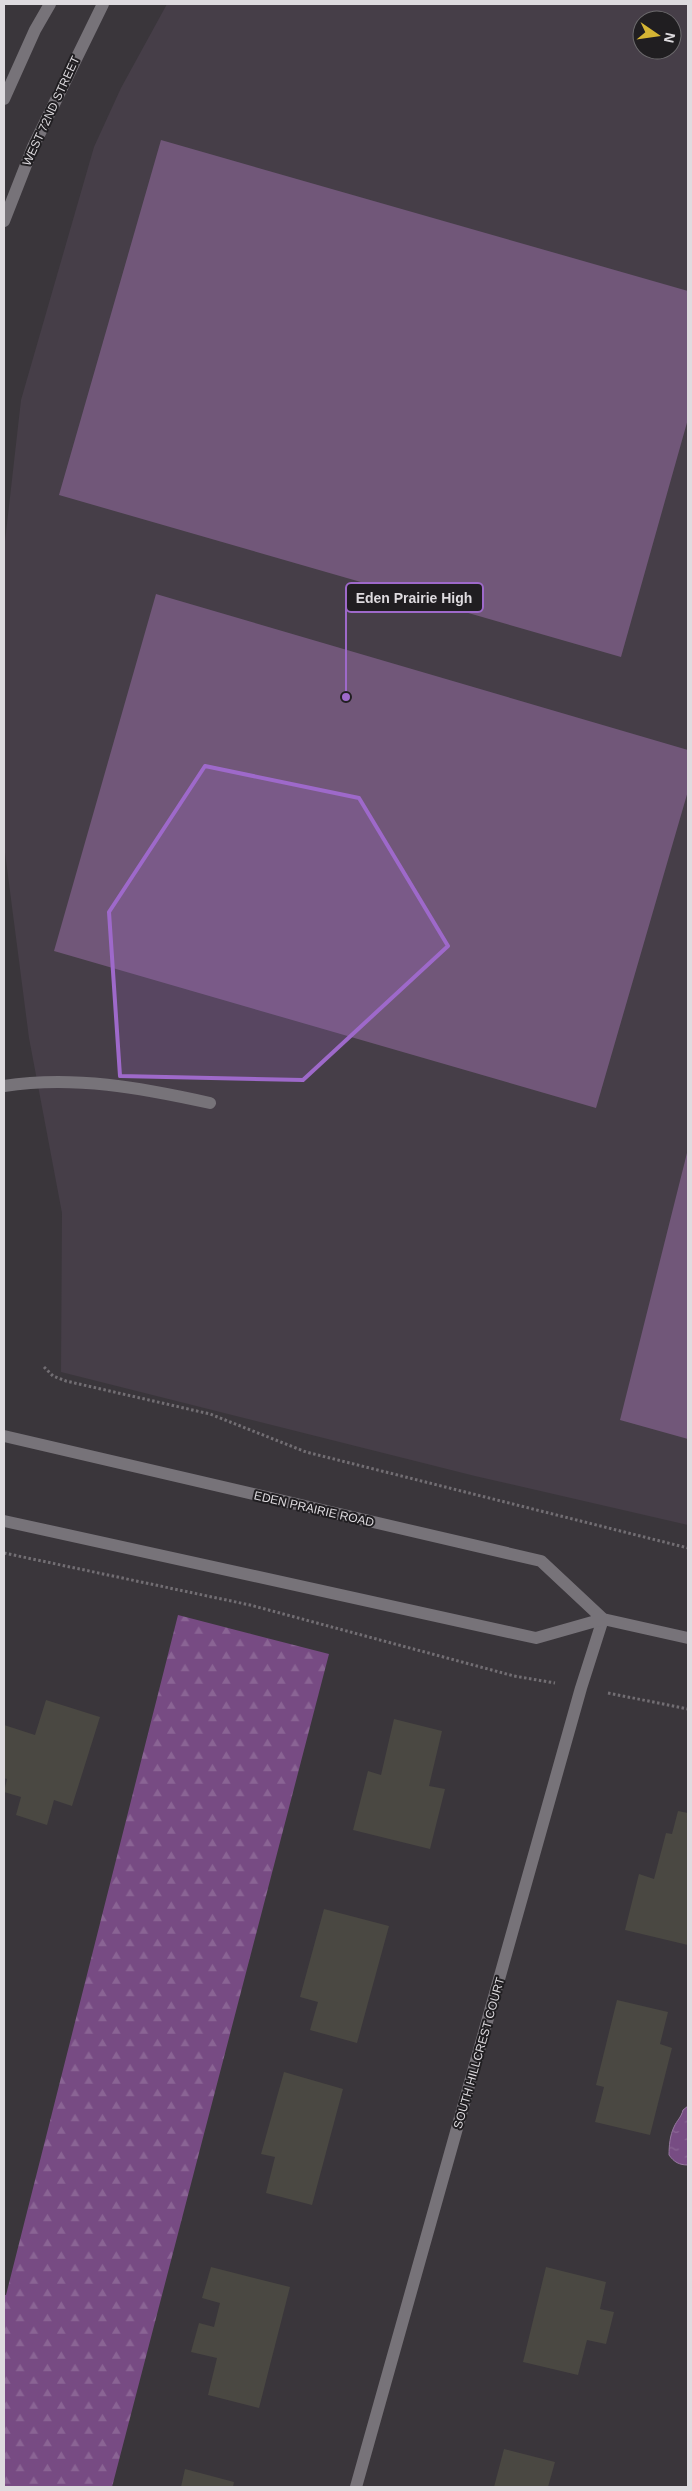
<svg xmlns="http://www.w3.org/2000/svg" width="692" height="2491" font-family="Helvetica,sans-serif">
<defs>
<pattern id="forest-firs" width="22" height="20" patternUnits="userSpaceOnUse" patternTransform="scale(1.25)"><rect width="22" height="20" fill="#774b83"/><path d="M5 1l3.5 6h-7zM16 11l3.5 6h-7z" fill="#8a6494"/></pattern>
<pattern id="water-ripples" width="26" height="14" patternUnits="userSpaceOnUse" patternTransform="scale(1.25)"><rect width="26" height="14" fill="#774c83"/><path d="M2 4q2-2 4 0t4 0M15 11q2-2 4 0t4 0" fill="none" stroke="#8a6594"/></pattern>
</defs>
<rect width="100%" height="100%" fill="#3a363b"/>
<!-- built -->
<path fill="#463e48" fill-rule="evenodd" d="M167 4H688V1525L475 1476 61 1372 62 1213 29 1038 4 845V550L21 400 94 147 121 88ZM642 20H672V50H642Z"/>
<!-- forest -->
<path fill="url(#forest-firs)" d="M178 1615 329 1654 112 2487H4V2295H6Z"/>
<!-- pitch -->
<path fill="#715779" d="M161 140 688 291V419L621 657 59 495Z
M156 594 688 750V791L596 1108 54 951Z
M688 1149V1439L620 1420Z"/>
<!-- water -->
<path fill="url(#water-ripples)" stroke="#96779f" d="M688 2106V2165C679 2165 674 2162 669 2155 669 2146 670 2135 674 2127 677 2120 681 2118 683 2110Z"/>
<!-- building -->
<path fill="#4a4842" d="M46 1700 100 1717 72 1806 54 1800 47 1825 16 1815 21 1797 4 1792 7 1779 4 1778V1725L35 1735Z
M394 1719 442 1731 429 1786 445 1789 430 1849 353 1830 368 1771 381 1775Z
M678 1811 688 1813V1945L625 1930 639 1874 654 1879 666 1833 672 1834Z
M324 1909 389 1926 357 2043 310 2030 318 2002 300 1997Z
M617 2000 668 2012 660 2044 672 2048 650 2135 595 2122 604 2087 596 2085Z
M284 2072 343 2089 312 2205 266 2193 275 2157 261 2154Z
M211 2267 290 2287 259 2408 208 2395 217 2358 191 2352 199 2323 214 2327 220 2303 202 2298Z
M546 2267 606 2282 600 2309 614 2312 606 2344 587 2340 578 2375 523 2362Z
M504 2449 555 2462 548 2487H494Z
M185 2469 234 2482 233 2487H181Z"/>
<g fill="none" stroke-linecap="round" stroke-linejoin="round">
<!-- path -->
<path stroke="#726e73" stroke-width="3" stroke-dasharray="2.5 2.5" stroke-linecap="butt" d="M44 1367 53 1376 66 1381 210 1414 306 1452 688 1548
M4 1553 250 1605 514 1676 555 1683
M608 1693 688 1709"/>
<!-- service -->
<path stroke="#777379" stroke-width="12" d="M4 1086C73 1075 142 1088 210 1103"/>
<!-- minor -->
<path stroke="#777379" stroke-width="12" d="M4 99 35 30 50 4
M4 221 33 147 103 4
M356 2487 581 1688 603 1619"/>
<!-- secondary -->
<path stroke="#777379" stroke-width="12" d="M4 1436 541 1561 603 1619
M4 1521 536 1638 603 1619 688 1638"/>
</g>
<!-- marked area -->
<path fill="#9e69ca" fill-opacity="0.2" stroke="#9e69ca" stroke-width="4" stroke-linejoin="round" d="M205 766 359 798 448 946 303 1080 120 1076 109 912Z"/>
<g text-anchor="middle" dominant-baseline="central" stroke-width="4" stroke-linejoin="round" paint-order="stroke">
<!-- street labels -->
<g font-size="12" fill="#dedbdf" stroke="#201e21">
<text transform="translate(51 111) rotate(-65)">WEST 72ND STREET</text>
<text transform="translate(314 1509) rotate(13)">EDEN PRAIRIE ROAD</text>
<text transform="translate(479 2053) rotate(-74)">SOUTH HILLCREST COURT</text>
</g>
</g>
<!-- callouts -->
<path fill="none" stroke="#9e69ca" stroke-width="2" d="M346 697L346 598"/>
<circle fill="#9e69ca" stroke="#201e21" stroke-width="2" cx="346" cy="697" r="5"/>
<rect fill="#201e21" stroke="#9e69ca" stroke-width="2" x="346" y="583" width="137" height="29" rx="5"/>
<g font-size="14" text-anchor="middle" font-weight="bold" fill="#dedbdf">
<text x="414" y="603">Eden Prairie High</text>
</g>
<!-- border -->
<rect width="692" height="2491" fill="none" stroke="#dedbdf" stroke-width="10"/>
<!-- north arrow -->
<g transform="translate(657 35) rotate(103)"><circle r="24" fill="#201e21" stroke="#6c6a6d"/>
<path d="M0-4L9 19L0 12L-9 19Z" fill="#d5b534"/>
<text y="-8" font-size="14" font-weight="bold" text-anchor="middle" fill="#dedbdf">N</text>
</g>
</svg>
